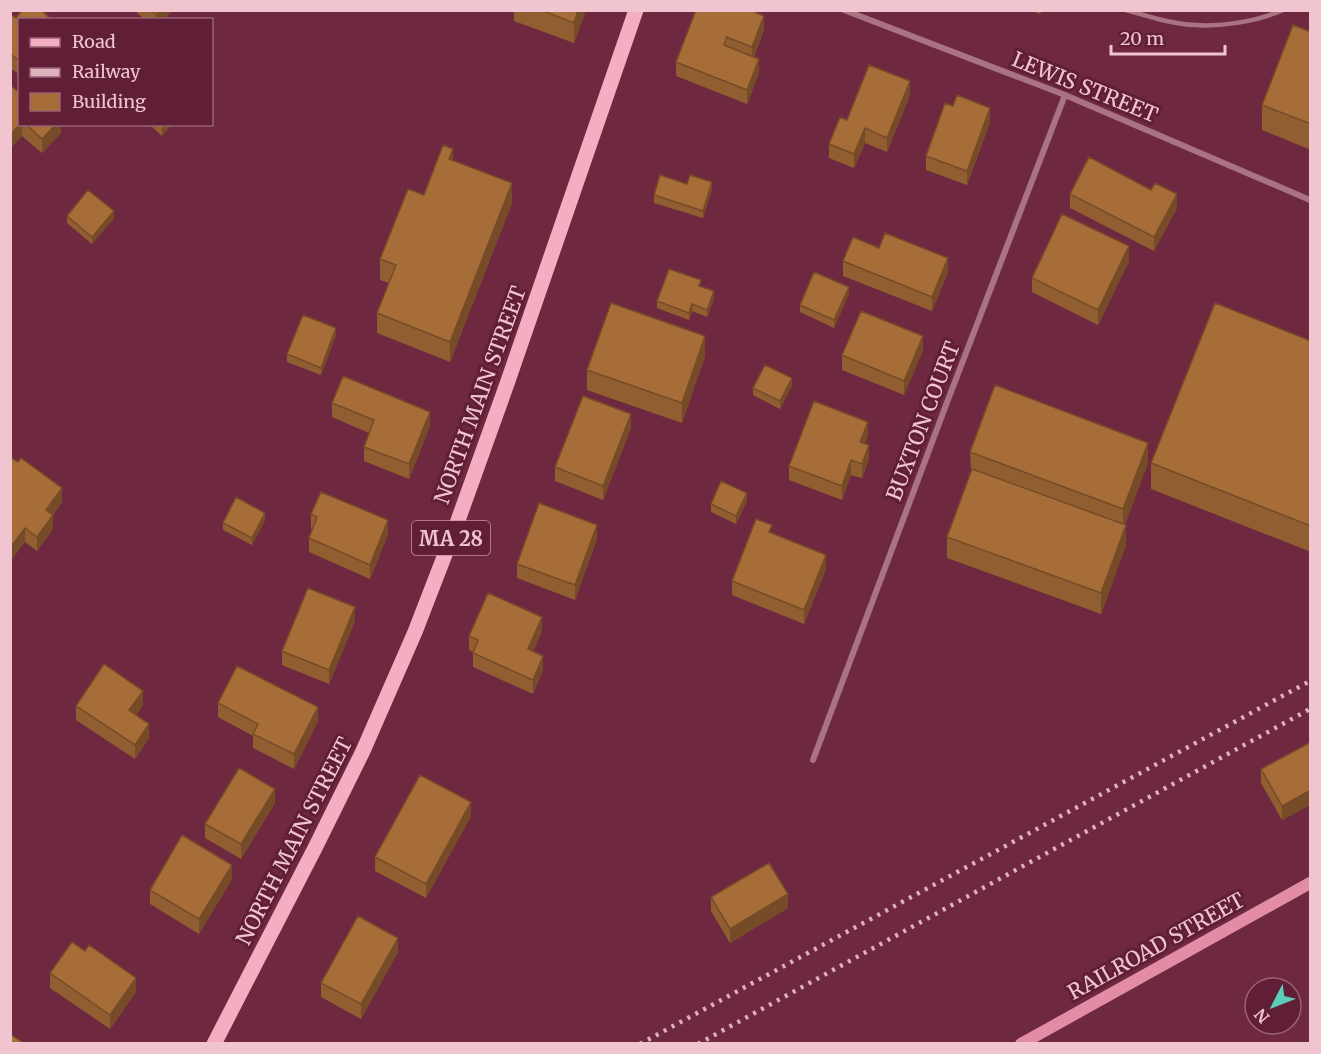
<svg xmlns="http://www.w3.org/2000/svg" width="1321" height="1054" font-family="Merriweather,serif">
<rect width="100%" height="100%" fill="#6e2941"/>
<g fill="none" stroke-linecap="round" stroke-linejoin="round">
<!-- service -->
<path stroke="#aa7383" stroke-width="4.5" d="M1126 10C1148 16 1171 24 1195 25 1222 27 1258 21 1283 10"/>
<!-- minor -->
<path stroke="#aa7383" stroke-width="6" d="M844 10 1065 95 1310 200
M813 760 946 405 1065 95"/>
<!-- secondary -->
<path stroke="#e28ca5" stroke-width="12" d="M1021 1044 1310 883"/>
<!-- primary -->
<path stroke="#f3afc1" stroke-width="15" d="M214 1044 315 848 363 751 415 632 456 526 508 381 636 10"/>
<!-- rail -->
<path stroke="#dfb1bd" stroke-width="4.5" stroke-dasharray="3 6" stroke-linecap="butt" d="M640 1044 1310 681
M698 1044 1310 709"/>
</g>
<!-- wall -->
<path fill="#905e30" d="M134 10H172L164 20H145Z
M514 10H586L574 43 514 21Z
M696 10 764 30 754 57 759 73 747 104 676 76V62Z
M1031 10H1042L1040 14Z
M10 14 20 20V75L10 68Z
M1311 32V150L1262 130V105Z
M910 95 887 152 865 143 854 168 829 158V144L847 120Z
M990 122 967 185 926 170V156Z
M20 124H61V133L42 153 22 136Z
M149 124H172L162 136Z
M453 160 512 203 450 362 377 333V313L389 283 380 280V259L424 195Z
M687 184 712 189 703 218 654 203V195Z
M1070 194 1177 208 1154 251 1070 208Z
M67 216 114 218 92 244 67 223Z
M879 248 948 272 932 311 843 276V261Z
M1129 261 1098 325 1032 292V278Z
M701 287 714 299 707 317 692 311 689 320 657 308V301Z
M849 294 834 328 800 312V305Z
M336 335 321 375 287 362V354Z
M1311 341V552L1151 489V463Z
M923 350 904 395 842 370V355Z
M705 356 682 423 587 390V370Z
M792 386 780 409 753 395V388Z
M332 403 430 426 409 479 364 461V447L369 433 332 417Z
M631 428 603 500 555 481V467Z
M868 436 865 443 869 459 862 478 851 475 842 500 789 480V466Z
M970 452 1148 463 1125 524 1126 545 1101 614 947 558V537L971 473Z
M10 457 62 502 53 515V529L37 551 25 542Z
M747 501 736 524 711 512V504Z
M311 514 388 534 370 579 309 552V538L312 529 311 528Z
M265 520 252 545 223 530V523Z
M772 534 826 569 804 624 732 595V581Z
M597 539 575 600 517 578V564Z
M355 621 329 684 282 665V651Z
M542 631 533 651 543 670 533 694 473 667V652L469 650V636Z
M218 703 318 721 294 769 253 748V736L218 717Z
M143 705 136 715 149 738 135 759 76 720V706Z
M1311 742V804L1282 820 1261 783V769Z
M275 803 241 859 205 838V824Z
M471 816 426 898 375 871V857Z
M232 879 199 934 150 904V890Z
M711 897 788 908 730 943 711 911Z
M398 952 361 1019 321 997V983Z
M50 973 136 992 110 1029 50 988Z"/>
<!-- shaded-wall -->
<path fill="#754c27" d="M160 10H172L164 20H156V15Z
M578 10H586L574 43V23Z
M764 16V30L752 61V47Z
M759 59V73L747 104V90Z
M910 81V95L887 152V138Z
M990 108V122L967 185V171Z
M20 124H22V136L10 149V135Z
M56 124H61V133L42 153V139Z
M162 124H172L162 136Z
M865 128V143L854 168V154Z
M453 149V169L449 159Z
M712 182V189L703 218V211Z
M512 183V203L450 362V342Z
M1177 194V208L1154 251V237Z
M114 211V218L92 244V237Z
M1129 246V261L1098 325V310Z
M948 258V272L932 311V297Z
M849 287V294L834 328V320Z
M714 291V299L707 317V310Z
M692 304V311L689 320V313Z
M336 328V335L321 375V368Z
M705 336V356L682 423V403Z
M923 336V350L904 395V381Z
M792 378V386L780 409V401Z
M430 412V426L409 479V464Z
M631 414V428L603 500V486Z
M868 422V436L860 456V442Z
M1148 443V463L1123 530V509Z
M869 445V459L862 478V464Z
M851 460V475L842 500V486Z
M62 488V502L46 524V510Z
M747 493V501L736 524V516Z
M265 513V520L252 545V538Z
M53 515V529L37 551V537Z
M388 520V534L370 579V565Z
M597 525V539L575 600V585Z
M1126 525V545L1101 614V593Z
M25 528V542L10 562V548Z
M826 555V569L804 624V610Z
M355 607V621L329 684V670Z
M542 617V631L528 663V649Z
M543 656V670L533 694V680Z
M143 691V705L129 725V710Z
M318 707V721L294 769V754Z
M149 724V738L135 759V745Z
M275 789V803L241 859V844Z
M1311 790V804L1282 820V806Z
M471 802V816L426 898V884Z
M232 865V879L199 934V919Z
M788 894V908L730 943V929Z
M398 938V952L361 1019V1004Z
M136 978V992L110 1029V1015Z"/>
<!-- building -->
<path fill="#a76d38" stroke="#754c27" stroke-width="1.5" d="M22 10H41L52 20H20V61L10 54V14L16 18Z
M151 10H160L156 15Z
M541 10H578L574 23Z
M696 10H750L764 16 752 47 727 37 724 45 759 59 747 90 676 62Z
M1293 25 1311 32V124L1262 105Z
M869 65 910 81 887 138 865 128 854 154 829 144 840 117 847 120Z
M10 85 20 93V124L10 135Z
M957 95 990 108 967 171 926 156 945 103 953 106Z
M26 124H56L42 139Z
M443 145 453 149 449 159 512 183 450 342 377 313 396 265 380 259 408 189 424 195Z
M1089 157 1151 190 1155 183 1177 194 1154 237 1070 194Z
M660 175 687 184 690 175 712 182 703 211 654 195Z
M88 190 114 211 92 237 67 216Z
M1062 214 1129 246 1098 310 1032 278Z
M885 233 948 258 932 297 843 261 853 237 879 248Z
M669 269 701 280 699 286 714 291 707 310 692 304 689 313 657 301Z
M814 272 849 287 834 320 800 305Z
M611 303 705 336 682 403 587 370Z
M1215 303 1311 341V526L1151 463Z
M861 311 923 336 904 381 842 355Z
M303 315 336 328 321 368 287 354Z
M765 365 792 378 780 401 753 388Z
M343 376 430 412 409 464 364 447 374 420 332 403Z
M995 385 1148 443 1123 509 970 452Z
M583 396 631 414 603 486 555 467Z
M814 401 868 422 860 442 869 445 862 464 851 460 842 486 789 466Z
M10 457 18 462 21 458 62 488 46 510 53 515 37 537 25 528 10 548Z
M972 469 1126 525 1101 593 947 537Z
M721 481 747 493 736 516 711 504Z
M321 492 388 520 370 565 309 538 317 517 311 514Z
M236 497 265 513 252 538 223 523Z
M539 503 597 525 575 585 517 564Z
M756 519 772 525 769 532 826 555 804 610 732 581Z
M308 588 355 607 329 670 282 651Z
M488 593 542 617 528 649 543 656 533 680 473 653 478 640 469 636Z
M104 664 143 691 129 710 149 724 135 745 76 706Z
M237 666 318 707 294 754 253 734 258 724 218 703Z
M1311 742V790L1282 806 1261 769Z
M239 768 275 789 241 844 205 824Z
M420 775 471 802 426 884 375 857Z
M182 835 232 865 199 919 150 890Z
M769 863 788 894 730 929 711 897Z
M358 916 398 938 361 1004 321 983Z
M72 942 85 951 89 945 136 978 110 1015 50 973Z
M10 1034 25 1044H10Z"/>
<g text-anchor="middle" dominant-baseline="central" stroke-width="6" stroke-linejoin="round" paint-order="stroke">
<!-- shield labels -->
<rect fill="#611e37" stroke="#c593a2" stroke-width="1.5" x="412" y="521" width="78" height="34" rx="4.5"/>
<g font-size="20" font-weight="bold" fill="#f0c5d0">
<text x="451" y="538">MA 28</text>
</g>
<!-- street labels -->
<g font-size="21" fill="#f0c5d0" stroke="#611e37">
<text transform="translate(1085 87) rotate(22)">LEWIS STREET</text>
<text transform="translate(480 395) rotate(-70)">NORTH MAIN STREET</text>
<text transform="translate(923 421) rotate(-69)">BUXTON COURT</text>
<text transform="translate(294 841) rotate(-63)">NORTH MAIN STREET</text>
<text transform="translate(1156 946) rotate(-29)">RAILROAD STREET</text>
</g>
</g>
<!-- border -->
<rect width="1321" height="1054" fill="none" stroke="#f0c5d0" stroke-width="24"/>
<!-- legend -->
<rect x="18" y="18" width="195" height="108" fill="#611e37" stroke="#9a6174" stroke-width="1.5"/>
<rect x="30" y="38" width="30" height="9" fill="#f3afc1" stroke="#9a6174" stroke-width="1.5"/>
<text x="72" y="48" font-size="18" fill="#f0c5d0">Road</text>
<rect x="30" y="68" width="30" height="9" fill="#dfb1bd" stroke="#9a6174" stroke-width="1.5"/>
<text x="72" y="78" font-size="18" fill="#f0c5d0">Railway</text>
<rect x="30" y="93" width="30" height="18" fill="#a76d38" stroke="#9a6174" stroke-width="1.5"/>
<text x="72" y="108" font-size="18" fill="#f0c5d0">Building</text>
<!-- north arrow -->
<g transform="translate(1273 1006) rotate(228)"><circle r="28" fill="#611e37" stroke="#9a6174" stroke-width="1.5"/>
<path d="M0-4.5L10 22L0 15L-10 22Z" fill="#5bcebb"/>
<text y="-9" font-size="16" font-weight="bold" text-anchor="middle" fill="#f0c5d0">N</text>
</g>
<!-- scale -->
<path d="M1111 45v9h114v-9" fill="none" stroke="#f0c5d0" stroke-width="3"/>
<text x="1120" y="45" font-size="18" fill="#f0c5d0" stroke="#611e37" stroke-width="4.5" paint-order="stroke">20 m</text>
</svg>
